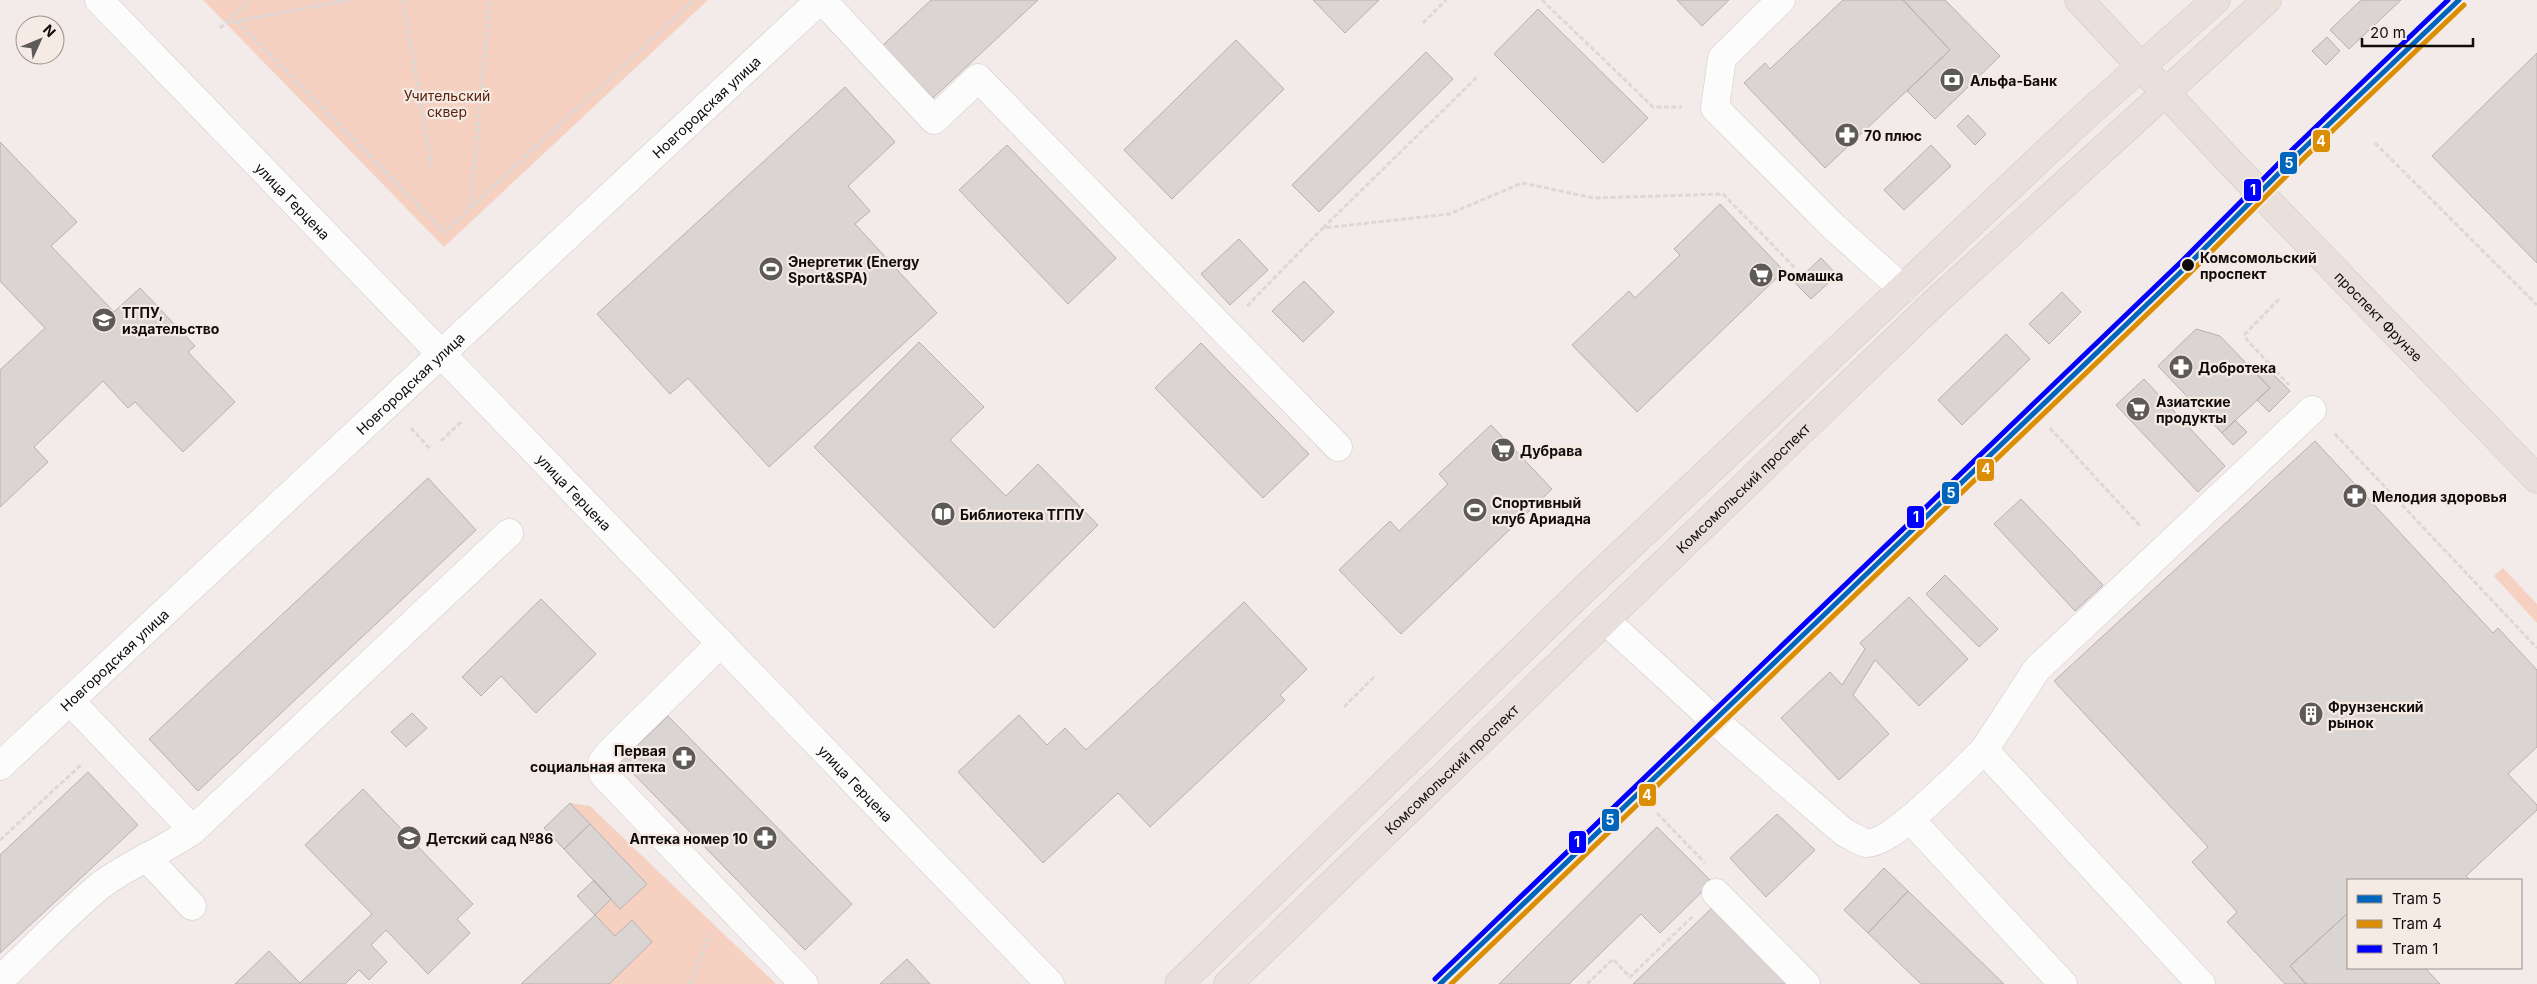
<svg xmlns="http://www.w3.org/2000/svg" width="2537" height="984" font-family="Inter,sans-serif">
<rect width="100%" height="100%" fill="#f2ebe9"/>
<!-- green -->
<path fill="#f6d1c2" d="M203 0H708L444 247Z
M2503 568 2537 604V623L2494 576Z
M570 803 590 806 776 984H609L652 942 632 921 615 936 595 915 611 899 621 908 646 884Z"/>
<!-- building -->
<path fill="#dad4d2" stroke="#b6b0af" d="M931 0H1038L933 98 883 45Z
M1313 0H1379L1345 33Z
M1677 0H1729L1702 26Z
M1843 0H1903L1950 50 1825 168 1744 83 1765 63 1770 69Z
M1903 0H1945L2000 56 1935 119 1907 91 1950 50Z
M2361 0H2401L2349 49 2330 30Z
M1538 9 1648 118 1603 163 1494 54Z
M2327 37 2340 51 2326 65 2312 51Z
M1236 40 1284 89 1172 199 1124 150Z
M1426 52 1453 79 1319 212 1292 185Z
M2537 53V263L2432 156Z
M845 87 895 142 848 186 870 211 855 224 937 313 769 467 688 378 670 394 597 314Z
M1968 115 1986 134 1975 145 1957 126Z
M0 142 77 222 51 246 114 312 140 288 195 346 188 352 235 402 183 452 135 402 128 408 103 381 34 447 48 462 0 507V370L45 328 0 281Z
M1007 145 1116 258 1068 304 959 190Z
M1931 145 1951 166 1904 210 1884 190Z
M1720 204 1784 271 1637 412 1572 345 1629 291 1635 298 1680 255 1674 249Z
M1239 239 1268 270 1230 305 1201 274Z
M1821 258 1837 275 1811 299 1795 283Z
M1304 281 1334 312 1303 342 1272 311Z
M2062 292 2081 312 2049 344 2029 324Z
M2196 329 2220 336 2270 388 2222 433 2158 366Z
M2006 334 2030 359 1962 425 1938 400Z
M919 342 984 407 950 440 1006 496 1038 464 1098 525 994 628 814 447Z
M1201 343 1309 454 1263 498 1155 388Z
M2266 367 2290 391 2269 412 2257 400 2270 388 2258 375Z
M2144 379 2225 466 2198 492 2116 405Z
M2235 420 2247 432 2233 445 2222 433Z
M1491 425 1552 489 1401 634 1339 570 1390 521 1399 531 1448 484 1439 474Z
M2315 441 2493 633 2498 628 2537 670V747L2508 774 2537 805V810L2466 876 2470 880H2348V913L2290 966 2306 984H2285L2227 922 2237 912 2192 862 2208 847 2054 681Z
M428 478 476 530 198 791 149 739Z
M2021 499 2103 585 2075 611 1994 524Z
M1945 575 1998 629 1979 647 1926 594Z
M1909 597 1968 659 1919 706 1875 660 1853 695 1889 734 1839 780 1781 718 1830 672 1842 685 1865 649 1860 643Z
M541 599 596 654 536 713 501 676 481 696 462 677Z
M1244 602 1307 669 1280 695 1285 700 1150 827 1118 793 1043 863 958 772 1019 715 1047 745 1065 728 1086 750Z
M412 713 427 728 406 747 391 732Z
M668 716 852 904 805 950 621 761Z
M88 772 138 825 0 953V855Z
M363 789 473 904 457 919 470 933 428 974 386 930 371 945 387 962 369 980 359 970 345 984H235L269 951 300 983 372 914 305 845Z
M570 803 590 824 564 849 544 828Z
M1777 814 1815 850 1766 897 1730 858Z
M590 824 647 884 620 909 564 849Z
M1657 827 1712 882 1660 933 1641 914 1569 984H1499Z
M1884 868 1908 891 1868 933 1844 910Z
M594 880 611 899 595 915 577 896Z
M1908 891 2004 984H1921L1868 933Z
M1714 906 1788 984H1633Z
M2348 913V968H2425L2440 984H2306L2290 966Z
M595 915 615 936 632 920 652 942 609 984H521Z
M907 959 930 984H880Z"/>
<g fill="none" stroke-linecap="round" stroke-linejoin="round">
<defs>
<g id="minor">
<path id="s1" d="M99 0 1050 984"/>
<path d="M822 0 934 120 978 78 1338 447"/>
<path d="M1781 0 1722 58 1715 108 1835 228 1903 289"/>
<path d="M1605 620 1714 720 1845 833C1851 835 1860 842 1866 843 1890 846 1964 769 1984 750L2201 984"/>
<path d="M721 643 610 752 602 762 603 774 804 984"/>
<path d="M70 701 193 830"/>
<path d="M1984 750 2037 669 2312 410"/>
<path id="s2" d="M0 766 820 0"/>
<path d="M1910 819 2063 984"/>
<path d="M146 857 192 906"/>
<path d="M1716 893 1806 984"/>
<path d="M0 980C33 949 66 914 101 885 130 863 164 851 193 830L509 533"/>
</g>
<g id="major">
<path id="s3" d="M2079 0 2231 163 2537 479"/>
<path d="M1179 984 1578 595 2083 118 2216 0"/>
<path id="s4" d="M1228 984 1934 303 2267 0"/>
</g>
</defs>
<!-- minor casing -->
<use href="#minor" stroke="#cfc9c7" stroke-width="29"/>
<!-- major casing -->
<use href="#major" stroke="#cac7c6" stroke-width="29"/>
<!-- path -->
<path stroke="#dad8d8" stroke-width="3" stroke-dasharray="5 2.5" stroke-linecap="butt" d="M403 0 432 170
M1542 0 1653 107H1682
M237 21 444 232 694 0
M227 22 250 0
M1423 23 1446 0
M220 28 226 23 349 0
M2375 143 2537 305
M470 208 490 0
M1323 228 1477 77
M2279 299 2245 334 2247 340 2289 385
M1247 306 1323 228 1449 214 1522 183 1594 198 1723 194 1795 268
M411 428 431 450
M2050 428 2141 527
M2335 434 2537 648
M441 441 462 421
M1344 707 1376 675
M1657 813 1705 863
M0 840 83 763
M690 984 710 933
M1587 984 1613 959 1630 977 1693 916"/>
<!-- minor -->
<use href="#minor" stroke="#fdfcfc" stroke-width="28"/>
<!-- major -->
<use href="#major" stroke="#eae0db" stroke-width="28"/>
<defs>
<path id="tram-1" d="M1440 984 2188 265 2300 152 2459 0"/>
<path id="tram-2" d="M1451 984 2193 270 2305 157 2464 5"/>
<path id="tram-3" d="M1435 979 2183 260 2295 147 2448 0"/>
</defs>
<!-- tram-1 casing -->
<use href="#tram-1" stroke="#f6eae5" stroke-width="9"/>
<!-- tram-2 casing -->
<use href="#tram-2" stroke="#f6eae5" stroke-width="9"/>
<!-- tram-3 casing -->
<use href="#tram-3" stroke="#f6eae5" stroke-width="9"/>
<!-- tram-1 -->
<use href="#tram-1" stroke="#0065bd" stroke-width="5"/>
<!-- tram-2 -->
<use href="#tram-2" stroke="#db8e02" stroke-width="5"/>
<!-- tram-3 -->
<use href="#tram-3" stroke="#00f" stroke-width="5"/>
</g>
<!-- icons -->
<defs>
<symbol id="bank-disc" viewBox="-11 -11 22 22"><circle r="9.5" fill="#5e5a58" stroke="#f6eae5"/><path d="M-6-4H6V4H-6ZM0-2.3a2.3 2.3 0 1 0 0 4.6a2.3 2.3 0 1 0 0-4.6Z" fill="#fff"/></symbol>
<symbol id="pharmacy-disc" viewBox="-11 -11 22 22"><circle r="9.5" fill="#5e5a58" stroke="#f6eae5"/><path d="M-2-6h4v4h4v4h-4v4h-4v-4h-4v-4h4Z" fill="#fff"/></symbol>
<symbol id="stadium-disc" viewBox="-11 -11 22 22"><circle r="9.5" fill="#5e5a58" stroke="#f6eae5"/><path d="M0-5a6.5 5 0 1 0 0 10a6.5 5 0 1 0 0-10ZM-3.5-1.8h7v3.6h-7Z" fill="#fff"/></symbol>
<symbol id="supermarket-disc" viewBox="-11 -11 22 22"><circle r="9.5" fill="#5e5a58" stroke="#f6eae5"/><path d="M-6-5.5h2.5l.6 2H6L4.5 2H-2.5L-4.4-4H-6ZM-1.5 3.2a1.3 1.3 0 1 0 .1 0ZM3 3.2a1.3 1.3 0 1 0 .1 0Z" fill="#fff"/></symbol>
<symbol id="university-disc" viewBox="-11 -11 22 22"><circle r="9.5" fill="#5e5a58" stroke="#f6eae5"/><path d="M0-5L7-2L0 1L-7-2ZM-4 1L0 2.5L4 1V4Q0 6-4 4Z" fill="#fff"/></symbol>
<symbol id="library-disc" viewBox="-11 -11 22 22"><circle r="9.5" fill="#5e5a58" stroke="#f6eae5"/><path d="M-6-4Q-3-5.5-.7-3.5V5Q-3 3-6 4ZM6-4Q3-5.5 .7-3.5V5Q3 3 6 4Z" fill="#fff"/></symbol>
<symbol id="building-disc" viewBox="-11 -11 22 22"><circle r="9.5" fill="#5e5a58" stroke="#f6eae5"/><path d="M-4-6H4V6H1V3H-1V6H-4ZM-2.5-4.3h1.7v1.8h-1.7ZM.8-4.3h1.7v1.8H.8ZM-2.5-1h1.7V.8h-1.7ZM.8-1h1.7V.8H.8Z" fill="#fff"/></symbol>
<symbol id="school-disc" viewBox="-11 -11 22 22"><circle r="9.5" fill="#5e5a58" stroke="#f6eae5"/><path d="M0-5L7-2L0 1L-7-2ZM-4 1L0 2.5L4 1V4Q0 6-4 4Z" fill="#fff"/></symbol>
</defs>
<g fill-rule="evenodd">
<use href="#bank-disc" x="1938" y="66" width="28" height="28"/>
<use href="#pharmacy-disc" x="1833" y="121" width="28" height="28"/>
<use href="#stadium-disc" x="757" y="255" width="28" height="28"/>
<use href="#supermarket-disc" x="1747" y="261" width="28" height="28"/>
<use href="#university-disc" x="90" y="306" width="28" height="28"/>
<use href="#pharmacy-disc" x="2167" y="353" width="28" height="28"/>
<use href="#supermarket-disc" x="2124" y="395" width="28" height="28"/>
<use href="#supermarket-disc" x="1489" y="436" width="28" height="28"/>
<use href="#pharmacy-disc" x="2341" y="482" width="28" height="28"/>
<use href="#stadium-disc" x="1461" y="496" width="28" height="28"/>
<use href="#library-disc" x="929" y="500" width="28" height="28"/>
<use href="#building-disc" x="2297" y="700" width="28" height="28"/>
<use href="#pharmacy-disc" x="670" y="744" width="28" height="28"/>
<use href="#school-disc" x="395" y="824" width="28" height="28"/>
<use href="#pharmacy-disc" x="751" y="824" width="28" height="28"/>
</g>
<!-- markers -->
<circle fill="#0f0c0a" stroke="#f6eae5" stroke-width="2" cx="2188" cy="265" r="7"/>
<g text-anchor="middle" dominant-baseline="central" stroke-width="4.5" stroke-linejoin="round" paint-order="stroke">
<!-- poi labels -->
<g font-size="14" font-weight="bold" fill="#0f0c0a" stroke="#f6eae5" text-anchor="start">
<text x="1970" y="80">Альфа-Банк</text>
<text x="1864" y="135">70 плюс</text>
<text x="788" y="261">Энергетик (Energy<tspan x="788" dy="16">Sport&amp;SPA)</tspan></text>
<text x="1778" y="275">Ромашка</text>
<text x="122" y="312">ТГПУ,<tspan x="122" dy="16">издательство</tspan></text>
<text x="2198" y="367">Добротека</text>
<text x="2156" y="401">Азиатские<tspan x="2156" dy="16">продукты</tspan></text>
<text x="1520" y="450">Дубрава</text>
<text x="2372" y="496">Мелодия здоровья</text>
<text x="1492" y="502">Спортивный<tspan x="1492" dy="16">клуб Ариадна</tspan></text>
<text x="960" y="514">Библиотека ТГПУ</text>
<text x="2328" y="706">Фрунзенский<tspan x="2328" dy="16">рынок</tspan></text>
<text x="666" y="750" text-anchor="end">Первая<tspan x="666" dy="16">социальная аптека</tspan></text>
<text x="426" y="838">Детский сад №86</text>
<text x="748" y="838" text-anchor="end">Аптека номер 10</text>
</g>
<!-- park labels -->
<g font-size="14" fill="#57230d" stroke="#f6eae5">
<text x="447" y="95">Учительский<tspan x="447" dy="16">сквер</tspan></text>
</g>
<!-- street labels -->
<g font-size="14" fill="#0f0c0a" stroke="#f6eae5">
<text stroke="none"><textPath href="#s2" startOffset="966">Новгородская улица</textPath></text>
<text stroke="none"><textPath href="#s1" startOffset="279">улица Герцена</textPath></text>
<text stroke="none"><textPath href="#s3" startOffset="436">проспект Фрунзе</textPath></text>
<text stroke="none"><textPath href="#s2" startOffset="561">Новгородская улица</textPath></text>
<text stroke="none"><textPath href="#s4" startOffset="715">Комсомольский проспект</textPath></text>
<text stroke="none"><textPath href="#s1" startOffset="684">улица Герцена</textPath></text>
<text stroke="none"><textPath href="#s2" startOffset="156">Новгородская улица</textPath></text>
<text stroke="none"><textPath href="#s4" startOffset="310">Комсомольский проспект</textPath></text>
<text stroke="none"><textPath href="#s1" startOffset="1089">улица Герцена</textPath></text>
</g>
<!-- stop labels -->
<g font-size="14" font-weight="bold" fill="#0f0c0a" stroke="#f6eae5" text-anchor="start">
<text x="2200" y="257">Комсомольский<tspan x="2200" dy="16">проспект</tspan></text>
</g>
</g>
<g stroke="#f6eae5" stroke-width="2">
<rect x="2312" y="129" width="19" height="24" rx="5" fill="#db8e02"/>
<rect x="2279" y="151" width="19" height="24" rx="5" fill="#0065bd"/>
<rect x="2243" y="178" width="19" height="24" rx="5" fill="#00f"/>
<rect x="1976" y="458" width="19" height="24" rx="5" fill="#db8e02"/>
<rect x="1941" y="481" width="19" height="24" rx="5" fill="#0065bd"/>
<rect x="1906" y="505" width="19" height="24" rx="5" fill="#00f"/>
<rect x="1638" y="783" width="19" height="24" rx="5" fill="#db8e02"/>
<rect x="1601" y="808" width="19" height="24" rx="5" fill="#0065bd"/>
<rect x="1568" y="830" width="19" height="24" rx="5" fill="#00f"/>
</g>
<g font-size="14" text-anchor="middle" font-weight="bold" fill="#fff">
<text x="2321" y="146">4</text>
<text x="2289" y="168">5</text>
<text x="2253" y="195">1</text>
<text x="1986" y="474">4</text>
<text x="1951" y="498">5</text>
<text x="1916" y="522">1</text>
<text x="1647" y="800">4</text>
<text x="1610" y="825">5</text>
<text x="1577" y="847">1</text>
</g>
<!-- legend -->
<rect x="2347" y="879" width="175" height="90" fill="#f6eae5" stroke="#9a918d"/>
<rect x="2357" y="895" width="25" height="8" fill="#0065bd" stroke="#9a918d"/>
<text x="2392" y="904" font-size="15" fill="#0f0c0a">Tram 5</text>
<rect x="2357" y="920" width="25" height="8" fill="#db8e02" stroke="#9a918d"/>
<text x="2392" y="929" font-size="15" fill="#0f0c0a">Tram 4</text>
<rect x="2357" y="945" width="25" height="8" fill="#0000ff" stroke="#9a918d"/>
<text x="2392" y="954" font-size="15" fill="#0f0c0a">Tram 1</text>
<!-- north arrow -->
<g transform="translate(40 40) rotate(46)"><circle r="24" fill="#f6eae5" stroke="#9a918d"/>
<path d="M0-4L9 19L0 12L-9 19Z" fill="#5e5a58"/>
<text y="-8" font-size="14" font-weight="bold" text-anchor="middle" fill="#0f0c0a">N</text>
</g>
<!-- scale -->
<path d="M2362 38v8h111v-8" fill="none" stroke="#0f0c0a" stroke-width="2.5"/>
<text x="2370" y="38" font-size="15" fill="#0f0c0a" stroke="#f6eae5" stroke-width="4" paint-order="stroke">20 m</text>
</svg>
